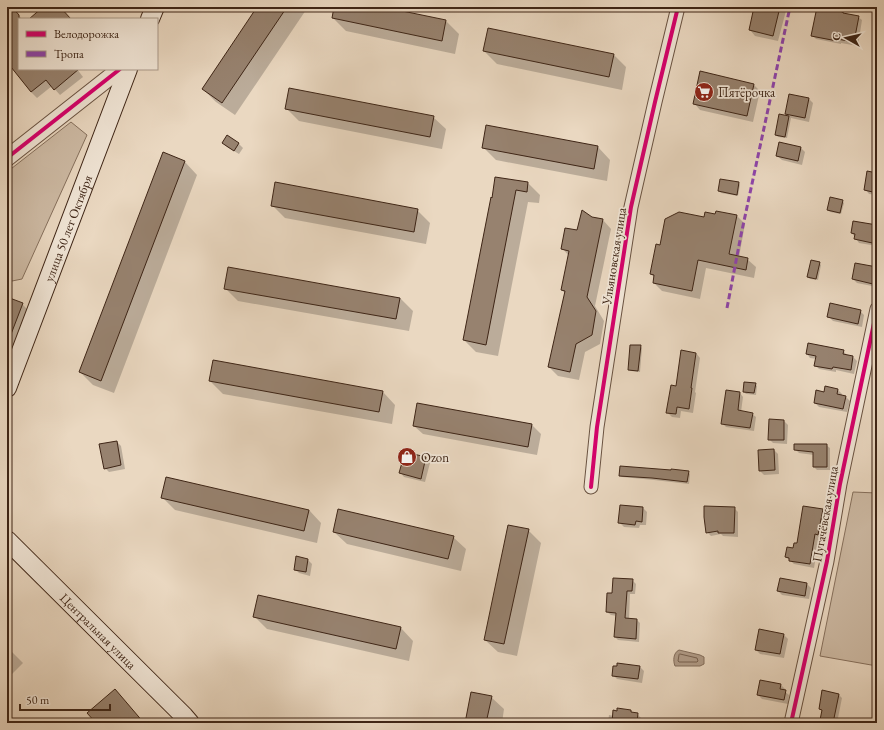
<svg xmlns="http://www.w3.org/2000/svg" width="884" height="730" font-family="'EB Garamond',serif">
<rect width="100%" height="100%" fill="#ead8c1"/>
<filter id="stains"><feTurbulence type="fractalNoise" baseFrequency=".005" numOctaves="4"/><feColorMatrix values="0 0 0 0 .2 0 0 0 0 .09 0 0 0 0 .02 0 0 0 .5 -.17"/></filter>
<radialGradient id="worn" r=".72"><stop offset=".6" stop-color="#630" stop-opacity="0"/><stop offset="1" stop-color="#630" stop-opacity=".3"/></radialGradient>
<!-- green -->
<path fill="#cdbaa4" stroke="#86705d" d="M71 122 87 135 22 279 7 282V172Z
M853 492 877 493V666L820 656Z"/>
<!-- water -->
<path fill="#b09b87" stroke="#826c5a" d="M679 650 700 655 704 657V664L700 666H675C673 661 673 653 679 650Z"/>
<!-- shadow -->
<path fill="#0003" d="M7 7H21L16 12 22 19H19V69H77L83 77 60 95 52 86 37 98 31 92 7 62Z
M259 7H308L235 115 216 102 203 89Z
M335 7H378L446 21 459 34 455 54 346 31 333 18Z
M755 7H787L778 41 755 36 750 30Z
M858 17 862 20 858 46 841 43V44L816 39 812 35Z
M484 51 614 55 626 67 622 90 497 64Z
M701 73 754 85 760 91 753 122 700 110 694 103Z
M809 99 813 103 809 122 791 118 787 138 778 137 776 135 780 115 789 117 786 114Z
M286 108 433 117 446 129 442 149 299 121Z
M227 137 239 144 243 148 239 154 227 147 223 143Z
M780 143 801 148 805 152 802 165 782 160 777 156Z
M483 147H598L610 160 607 181 496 160Z
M163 154 185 162 197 175 114 393 93 385 80 372Z
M877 174V195L869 194 865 189Z
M528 183 540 195 539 203 528 202 498 356 476 352 464 340 492 199Z
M739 183 740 185 738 196 721 193 719 191Z
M842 201 844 203 841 214 830 212 828 210Z
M272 205 417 210 430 223 426 244 285 218Z
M737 216 745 224 739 257 747 259 756 267 754 278 706 268 700 299 662 291 654 283 655 278 651 274 661 246Z
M591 218 603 220 611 229 595 306 604 321 600 344 585 352 579 380 558 376 549 367 565 293 562 290 569 256 562 248Z
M877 226V246L859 243 852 233Z
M819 263 821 265 818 280 810 279 808 277Z
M877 268V287L857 283 853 279Z
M225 288 400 298 413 311 409 331 238 301Z
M7 298 22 304 31 313 7 371Z
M860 311 864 315 862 327 833 321 829 317Z
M640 346 642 348 640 372 631 371 629 369Z
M843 351 847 355 853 357 857 361 854 374 836 370V372L819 369 815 365 817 359 810 358 807 354Z
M696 353 700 358 695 392 696 393 693 413 681 411 680 418 672 417 667 412 677 387Z
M210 381 383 392 395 405 392 424 223 394Z
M755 384 757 386 756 395 746 394 744 392Z
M838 390 842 394V396H845L850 401 847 412 819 407 815 403 825 393Z
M740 393 743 397 741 412 752 414 756 417 754 431 726 427 722 423Z
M418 404 532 425 541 434 537 455 423 434 414 426Z
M784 421 788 425 787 444 773 443 769 439Z
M117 442 121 446 125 469 109 472 105 468Z
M826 445 830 448V470H817L814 467V455L799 453 795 449Z
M774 450 778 454 779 474 764 475 760 471Z
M406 453 426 458 430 463 425 482 404 477 400 472Z
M688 472 690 474 689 484 654 480 622 477 620 476Z
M162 497 309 510 321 523 317 543 175 510Z
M621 506 643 508 647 512 646 525H640L639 528 624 527 620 523Z
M734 508 738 512V537L723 536 721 534 711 536 707 532Z
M822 510 826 514 822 539 819 538 814 568 794 564 786 557 798 544Z
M528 530 541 543 517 656 498 652 485 640Z
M334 532 453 537 466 549 461 571 347 544Z
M297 558 308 560 312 564 310 576 299 573 295 569Z
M632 580 636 584 635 594H630L629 619 637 620 640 623 639 642 618 640 615 637 617 616 611 615 607 612 613 594Z
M807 584 811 588 809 599 782 595 778 591Z
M254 616 401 628 413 641 409 661 267 629Z
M784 635 788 639 784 658 760 654 756 650Z
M7 647 23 663 9 677 7 675Z
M640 667 644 671 642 683 617 679 613 675Z
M781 685 785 689 784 691 789 695 788 704 762 699 758 695Z
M839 695 842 698 837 723H824L821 720 823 712 820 709Z
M491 697 504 709 502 723H466Z
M631 711 634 714H637L641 718V723H608L609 715 614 716Z"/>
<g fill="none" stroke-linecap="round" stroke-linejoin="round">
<!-- shore -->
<path stroke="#77604e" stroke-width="1" d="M680 654 697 658 698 661 697 662H679L678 661 679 655Z"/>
</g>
<!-- building -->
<path fill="#97826f" stroke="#3e2516" d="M7 7H12L19 15V69H79L54 90 46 80 31 92 7 62Z
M43 7H60L71 19H29Z
M257 7H287L222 103 202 89Z
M334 7H383L446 20 442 41 332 18Z
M754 7H780L773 36 749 30Z
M817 7 843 12V13L859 16 854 42 837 39V41L811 36Z
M488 28 614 54 609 77 483 51Z
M700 71 754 84 747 116 693 104Z
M289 88 434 116 430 137 285 109Z
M789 94 809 98 805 118 785 114Z
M779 114 789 116 785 137 775 135Z
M486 125 598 146 594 169 482 148Z
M227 135 239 143 234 151 222 143Z
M779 142 801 147 798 161 776 156Z
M163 152 185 161 101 381 79 372Z
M867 171 877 173V193L864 190Z
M495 177 528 182 527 192 516 190 486 345 463 340 491 197 492 198Z
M720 179 739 182 737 195 718 191Z
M275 182 418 209 414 232 271 206Z
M830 197 843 200 840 213 827 210Z
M582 210 592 217 603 219 587 297 596 311 592 335 576 344 570 372 548 367 565 291 561 290 569 251 561 249 565 228 577 230Z
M716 211 737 215 729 254 748 258 746 270 698 260 692 291 653 283 654 275 650 274 656 244 660 245 665 219 679 212 704 217 705 212 715 214Z
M853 221 877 225V244L854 239 855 234 851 233Z
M811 260 820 262 816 279 807 277Z
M855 263 877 267V281L874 280 873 284 852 279Z
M228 267 400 298 396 319 224 289Z
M7 297 23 303 8 342 7 341Z
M830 303 861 310 858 324 827 317Z
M808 343 844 350 843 354 853 356 851 370 833 367 832 369 814 366 816 356 806 354Z
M630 345H641L638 371 628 370Z
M681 350 696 353 691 388H692L689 409 677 407 676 414 666 413 671 385 676 386Z
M213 360 383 391 379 412 209 381Z
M744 382 756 383 754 393 743 392Z
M825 386 838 389 837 394 846 396 843 409 814 403 816 390 824 392Z
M726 390 740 392 738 410 753 413 750 428 721 424Z
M417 403 532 424 528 447 413 426Z
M769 419 784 420V440H768Z
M117 441 121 465 104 469 99 444Z
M794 444H827V467H813V452L794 450Z
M774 449 775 470 759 471 758 450Z
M405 452 426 457 421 479 399 473Z
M620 466 671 470V469L689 471 687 482 652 478 619 476Z
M166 477 309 510 304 531 161 498Z
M620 505 643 507 642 522 636 521 635 525 618 523Z
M704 506 735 507 734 533H718V531L706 533 704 517Z
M803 506 823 509 818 535 815 534 810 564 789 561V558L785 557 787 547 793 548 794 543H797Z
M338 509 454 536 448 559 333 532Z
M508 525 529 529 504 644 484 640Z
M296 556 308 559 306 572 294 570Z
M613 578 633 579 632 591H627L625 618 637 619 636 639 614 637 616 613 606 612 607 593H612Z
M780 578 807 583 805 596 777 591Z
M258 595 401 627 396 649 253 617Z
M759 629 784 634 780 654 755 650Z
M617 663 640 666 638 679 612 676 613 666H617Z
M760 680 781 684 780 689 786 690 784 700 757 695Z
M115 689 144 723H96L87 713Z
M822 690 839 694 833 723 820 720 822 710 819 709Z
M471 692 492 696 486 723H465Z
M617 708 631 710V712L638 713 637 723H612L613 710 617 711Z"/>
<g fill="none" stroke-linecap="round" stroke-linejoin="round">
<defs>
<path id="minor" d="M591 487 597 427 631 207 655 102 678 7
M791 723 827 561 840 484 877 309"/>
<path id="tertiary" d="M7 158 120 69"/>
<g id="secondary">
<path d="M150 19 155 7"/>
<path id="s1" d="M7 388 128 69"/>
<path id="s2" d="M7 540 184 716 190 723"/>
</g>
</defs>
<!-- minor casing -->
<use href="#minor" stroke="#695241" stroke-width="15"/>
<!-- tertiary casing -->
<use href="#tertiary" stroke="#695241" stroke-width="18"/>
<!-- secondary casing -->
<use href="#secondary" stroke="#3e2516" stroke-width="20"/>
<!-- minor -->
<use href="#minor" stroke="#f1e6d7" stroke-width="13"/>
<!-- tertiary -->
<use href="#tertiary" stroke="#f1e6d7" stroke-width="16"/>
<!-- secondary -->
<use href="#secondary" stroke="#f1e6d7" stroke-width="18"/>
<!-- quiet -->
<path stroke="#8e44ad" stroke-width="3" stroke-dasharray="6 3" stroke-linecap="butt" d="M727 308 741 235 790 7"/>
<defs>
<path id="cycleway" d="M7 158 120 69
M591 487 597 427 631 207 655 102 678 7
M791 723 827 561 840 484 877 309"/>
</defs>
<!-- cycleway casing -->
<use href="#cycleway" stroke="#f1e6d7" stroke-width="6"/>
<!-- cycleway -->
<use href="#cycleway" stroke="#d6006c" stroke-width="4"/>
</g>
<!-- icons -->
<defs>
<symbol id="supermarket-disc" viewBox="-11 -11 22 22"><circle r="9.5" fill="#8f2418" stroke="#f1e6d7"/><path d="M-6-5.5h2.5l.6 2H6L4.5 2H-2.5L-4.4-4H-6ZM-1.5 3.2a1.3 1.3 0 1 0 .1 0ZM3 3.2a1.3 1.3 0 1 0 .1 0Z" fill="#fff"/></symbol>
<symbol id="shop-disc" viewBox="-11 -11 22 22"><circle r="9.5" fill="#8f2418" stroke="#f1e6d7"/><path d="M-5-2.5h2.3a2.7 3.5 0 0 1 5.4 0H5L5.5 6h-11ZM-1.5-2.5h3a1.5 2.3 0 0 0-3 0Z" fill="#fff"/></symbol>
</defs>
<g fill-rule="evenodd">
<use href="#supermarket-disc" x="693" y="81" width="22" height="22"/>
<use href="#shop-disc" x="396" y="446" width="22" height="22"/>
</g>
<g text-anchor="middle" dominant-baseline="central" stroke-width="3.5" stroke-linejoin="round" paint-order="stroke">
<!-- poi labels -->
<g font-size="13" fill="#3e2516" stroke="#f1e6d7" text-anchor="start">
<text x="718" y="92">Пятёрочка</text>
<text x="421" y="457">Ozon</text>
</g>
<!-- street labels -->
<g font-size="13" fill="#3e2516" stroke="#f1e6d7">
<text stroke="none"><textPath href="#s1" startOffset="171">улица 50 лет Октября</textPath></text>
<text transform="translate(614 256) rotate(-81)">Ульяновская улица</text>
<text transform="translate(825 514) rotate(-80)">Пугачёвская улица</text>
<text stroke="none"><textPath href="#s2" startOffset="129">Центральная улица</textPath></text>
</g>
</g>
<!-- margin -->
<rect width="884" height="730" fill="none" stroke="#ead8c1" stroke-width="24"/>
<rect x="8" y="8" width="868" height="714" fill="none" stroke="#3e2516" stroke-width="2"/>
<rect x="12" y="12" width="860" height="706" fill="none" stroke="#3e2516"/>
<!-- legend -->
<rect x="18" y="18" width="140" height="52" fill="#f1e6d7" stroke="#a9998a"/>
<rect x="26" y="31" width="20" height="6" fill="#d6006c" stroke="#a9998a"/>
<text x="54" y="38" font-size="12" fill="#3e2516">Велодорожка</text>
<rect x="26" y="51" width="20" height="6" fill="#8e44ad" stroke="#a9998a"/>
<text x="54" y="58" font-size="12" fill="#3e2516">Тропа</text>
<!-- north arrow -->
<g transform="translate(846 38) rotate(278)" stroke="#f1e6d7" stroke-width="3" paint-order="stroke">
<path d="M0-3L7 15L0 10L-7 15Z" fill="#3e2516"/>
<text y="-6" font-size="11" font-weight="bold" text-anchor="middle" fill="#3e2516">С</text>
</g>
<!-- scale -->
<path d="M20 704v6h90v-6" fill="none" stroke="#3e2516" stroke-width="2"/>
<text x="26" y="704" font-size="12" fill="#3e2516" stroke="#f1e6d7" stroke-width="3" paint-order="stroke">50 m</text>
<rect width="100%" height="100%" filter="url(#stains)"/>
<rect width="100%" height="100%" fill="url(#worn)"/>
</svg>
